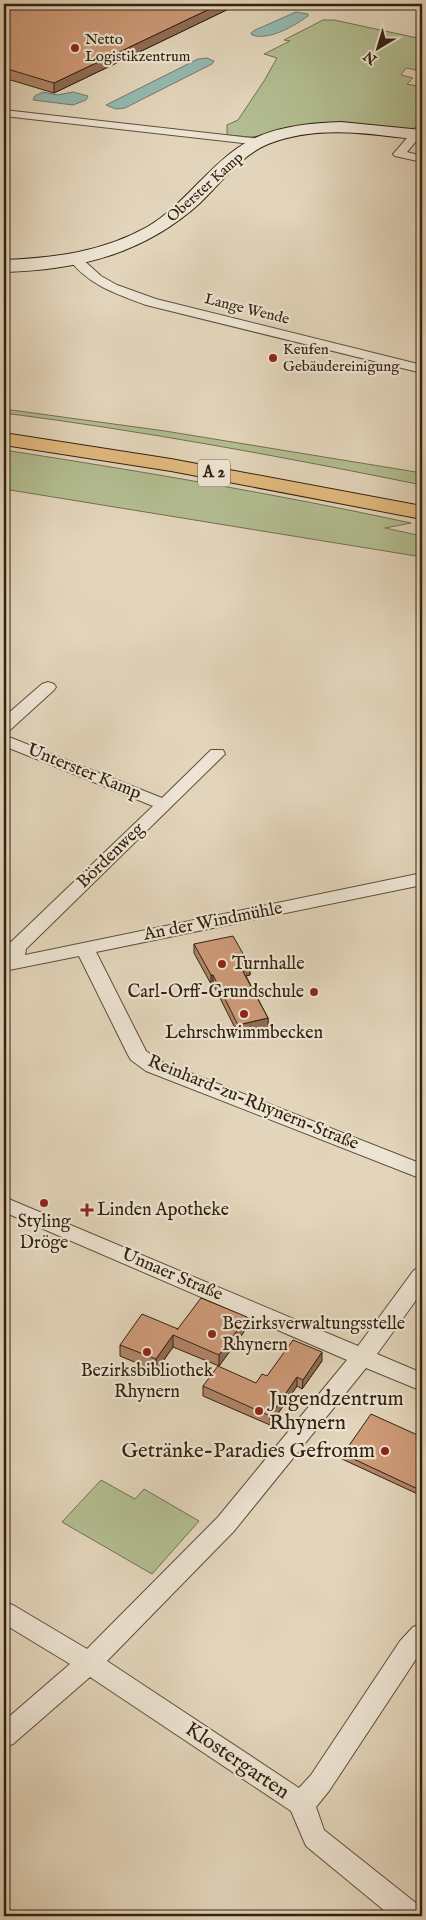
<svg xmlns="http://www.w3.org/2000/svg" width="426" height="1920" font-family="'IM FELL English',serif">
<rect width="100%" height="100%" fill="#e3d5bb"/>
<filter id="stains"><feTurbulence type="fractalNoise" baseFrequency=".004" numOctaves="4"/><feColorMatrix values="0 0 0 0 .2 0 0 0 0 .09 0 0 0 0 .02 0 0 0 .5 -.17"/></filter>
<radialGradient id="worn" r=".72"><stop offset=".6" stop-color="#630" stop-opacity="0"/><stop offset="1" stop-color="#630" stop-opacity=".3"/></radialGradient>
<!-- green -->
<path fill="#b2bd91" stroke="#727050" d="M323 20H334L422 39V71L406 68 401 75 413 78 407 84 422 87C422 103 426 124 410 130L362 125 250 137 227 135V125L238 120 264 81 277 58 264 54 290 41 284 40Z
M4 409 165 431 422 473V485C284 457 144 431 4 413Z
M4 450C140 471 276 494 411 523L385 528 422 536V557L4 489Z
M101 1480 135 1499 144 1489 199 1521 152 1574 62 1522Z"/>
<!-- water -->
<path fill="#95b9b1" stroke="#6d7d70" d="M296 12 308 14V16C294 26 269 41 252 35L251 33 255 30Z
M207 58 214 61 212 64 125 108 116 109 106 105 198 59Z
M43 92 57 95 73 92 88 96 86 100 73 105 33 100 35 96Z"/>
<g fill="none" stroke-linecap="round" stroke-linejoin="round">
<defs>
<path id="minor" d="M4 110 261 139 267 142 261 145 4 116Z
M416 131 422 134 407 152 422 156V162L395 156 393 154 395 152 412 132Z
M75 255 79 256 101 276 117 285 156 299 422 365V373L146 305C117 294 88 285 69 259Z
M48 682 54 684 56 687 54 690 10 730 4 731V717L42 684Z
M4 735 162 798 211 750H223L225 754 26 949 25 955 422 873V885L96 952 146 1051 160 1061 422 1164V1179L146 1071 131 1060 128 1055 79 956 4 971V959L10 943 153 806 4 746Z
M4 1197 358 1346 414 1270 422 1268V1292L377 1354 422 1373V1391L366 1368 234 1531 107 1661 299 1788 311 1775 400 1641 413 1627 422 1624V1650L329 1791 316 1807 324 1830 421 1907 422 1916H391L306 1846 291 1811 90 1677 13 1744 4 1747V1721L70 1664 4 1624V1602L13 1605 87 1649 218 1517 347 1360 4 1212Z"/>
<path id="secondary" d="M341 122 422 130V140C371 134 318 124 268 144 240 156 221 183 200 203 144 254 78 270 4 272V260C54 258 102 252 147 227 183 206 205 170 239 147 268 127 307 123 341 122Z"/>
<path id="motorway" d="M4 433 171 459 422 506V519L171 471 4 445Z"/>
</defs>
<!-- minor casing -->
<use href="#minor" stroke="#5e503a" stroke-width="2"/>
<!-- secondary casing -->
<use href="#secondary" stroke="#31230f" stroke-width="2"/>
<!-- motorway casing -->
<use href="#motorway" stroke="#31230f" stroke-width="2"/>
<!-- minor -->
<use href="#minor" fill="#ede4d3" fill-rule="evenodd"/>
<!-- secondary -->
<use href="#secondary" fill="#ede4d3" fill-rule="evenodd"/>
<!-- motorway -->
<use href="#motorway" fill="#e2ba7e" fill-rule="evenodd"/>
</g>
<!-- wall -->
<path fill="#b18467" stroke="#31230f" d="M4 4H239L54 93 4 78Z
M194 944 250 966V975L246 976 268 1018V1027L238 1034 213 984H211L194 953Z
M422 1124V1147L417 1145 418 1129Z
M178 1329H246L219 1366 173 1347 156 1371 120 1356V1345Z
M322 1361 302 1389 297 1386 270 1425 203 1396V1386L256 1383 267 1376Z
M422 1437V1496L342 1459 343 1454Z"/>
<!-- shaded-wall -->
<path fill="#906c54" stroke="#31230f" d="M220 4H239L54 93V83Z
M250 966V975L241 977V968Z
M211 975H213V984H211Z
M268 1018V1027L238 1034V1025Z
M247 1317 246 1329 219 1366V1355Z
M173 1335V1347L156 1371V1359Z
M322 1352V1361L302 1389 303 1380Z
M297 1377V1386L270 1425V1416Z"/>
<!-- building -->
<path fill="#ce9a78" stroke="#31230f" d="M4 4H220L54 83 4 68Z
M233 936 250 966 241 968 268 1018 238 1025 213 975H211L194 944Z
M422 1124V1131L418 1129Z
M201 1298 247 1317 219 1355 173 1335 156 1359 120 1345 142 1314 178 1329 177 1330Z
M293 1340 322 1352 303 1380 297 1377 270 1416 203 1386 218 1366 256 1383 262 1374 267 1376Z
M371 1414 422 1437V1491L343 1454Z"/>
<!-- markers -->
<g fill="#8f2418" stroke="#ede4d3" stroke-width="2">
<circle cx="75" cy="48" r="5"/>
<circle cx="273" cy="358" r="5"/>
<circle cx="222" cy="964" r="5"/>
<circle cx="314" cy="992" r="5"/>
<circle cx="244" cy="1014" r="5"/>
<circle cx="44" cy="1203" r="5"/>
<path d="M84.5 1202.5h5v5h5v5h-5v5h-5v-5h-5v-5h5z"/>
<circle cx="212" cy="1334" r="5"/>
<circle cx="147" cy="1352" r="5"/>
<circle cx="259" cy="1411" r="5"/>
<circle cx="385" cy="1451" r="5"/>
</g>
<g text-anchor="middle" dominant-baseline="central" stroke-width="4.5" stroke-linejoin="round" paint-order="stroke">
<!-- far-poi labels -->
<g font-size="15" fill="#31230f" stroke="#ede4d3" text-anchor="start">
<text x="85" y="39">Netto<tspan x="85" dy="17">Logistikzentrum</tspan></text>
<text x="283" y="349">Keufen<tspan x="283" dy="17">Gebäudereinigung</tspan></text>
</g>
<!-- far-street labels -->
<g font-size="15" fill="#31230f" stroke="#ede4d3">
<text transform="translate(205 187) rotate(-42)">Oberster Kamp</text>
<text transform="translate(247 309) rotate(14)">Lange Wende</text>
</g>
<!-- shield labels -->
<rect fill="#ede4d3" stroke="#695d4a" stroke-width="1" x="198" y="459.5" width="32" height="27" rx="4"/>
<g font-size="16" font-weight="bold" fill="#31230f">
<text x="214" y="473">A 2</text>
</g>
<!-- street labels -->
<g font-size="18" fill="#31230f" stroke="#ede4d3">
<text transform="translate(84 772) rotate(22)">Unterster Kamp</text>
<text transform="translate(111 856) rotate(-44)">Bördenweg</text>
<text transform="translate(213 922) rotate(-11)">An der Windmühle</text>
<text transform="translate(253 1103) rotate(22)">Reinhard-zu-Rhynern-Straße</text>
<text transform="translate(172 1275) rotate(23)">Unnaer Straße</text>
</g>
<!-- poi labels -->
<g font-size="18" fill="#31230f" stroke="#ede4d3" text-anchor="start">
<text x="232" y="964">Turnhalle</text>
<text x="304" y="992" text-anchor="end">Carl-Orff-Grundschule</text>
<text x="244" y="1033" text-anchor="middle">Lehrschwimmbecken</text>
<text x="97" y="1210">Linden Apotheke</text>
<text x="44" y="1222" text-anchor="middle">Styling<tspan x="44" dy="21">Dröge</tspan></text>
<text x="222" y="1324">Bezirksverwaltungsstelle<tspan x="222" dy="21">Rhynern</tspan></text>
<text x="147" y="1371" text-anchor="middle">Bezirksbibliothek<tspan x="147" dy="21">Rhynern</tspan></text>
</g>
<!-- near-poi labels -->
<g font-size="21" fill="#31230f" stroke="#ede4d3" text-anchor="start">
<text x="269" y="1399">Jugendzentrum<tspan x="269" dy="24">Rhynern</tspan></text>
<text x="375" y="1451" text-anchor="end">Getränke-Paradies Gefromm</text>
</g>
<!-- near-street labels -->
<g font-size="21" fill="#31230f" stroke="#ede4d3">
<text transform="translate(237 1761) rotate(34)">Klostergarten</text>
</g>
</g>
<!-- margin -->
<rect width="426" height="1920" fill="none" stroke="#e3d5bb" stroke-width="20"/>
<rect x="5" y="5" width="416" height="1910" fill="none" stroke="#31230f" stroke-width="2.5"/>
<rect x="10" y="10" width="406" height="1900" fill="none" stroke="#31230f"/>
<!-- north arrow -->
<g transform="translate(378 48) rotate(218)" stroke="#ede4d3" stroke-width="4" paint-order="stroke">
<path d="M0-4L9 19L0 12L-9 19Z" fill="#31230f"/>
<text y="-8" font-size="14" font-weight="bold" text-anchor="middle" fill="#31230f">N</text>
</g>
<rect width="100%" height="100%" filter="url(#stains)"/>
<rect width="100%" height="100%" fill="url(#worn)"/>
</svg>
